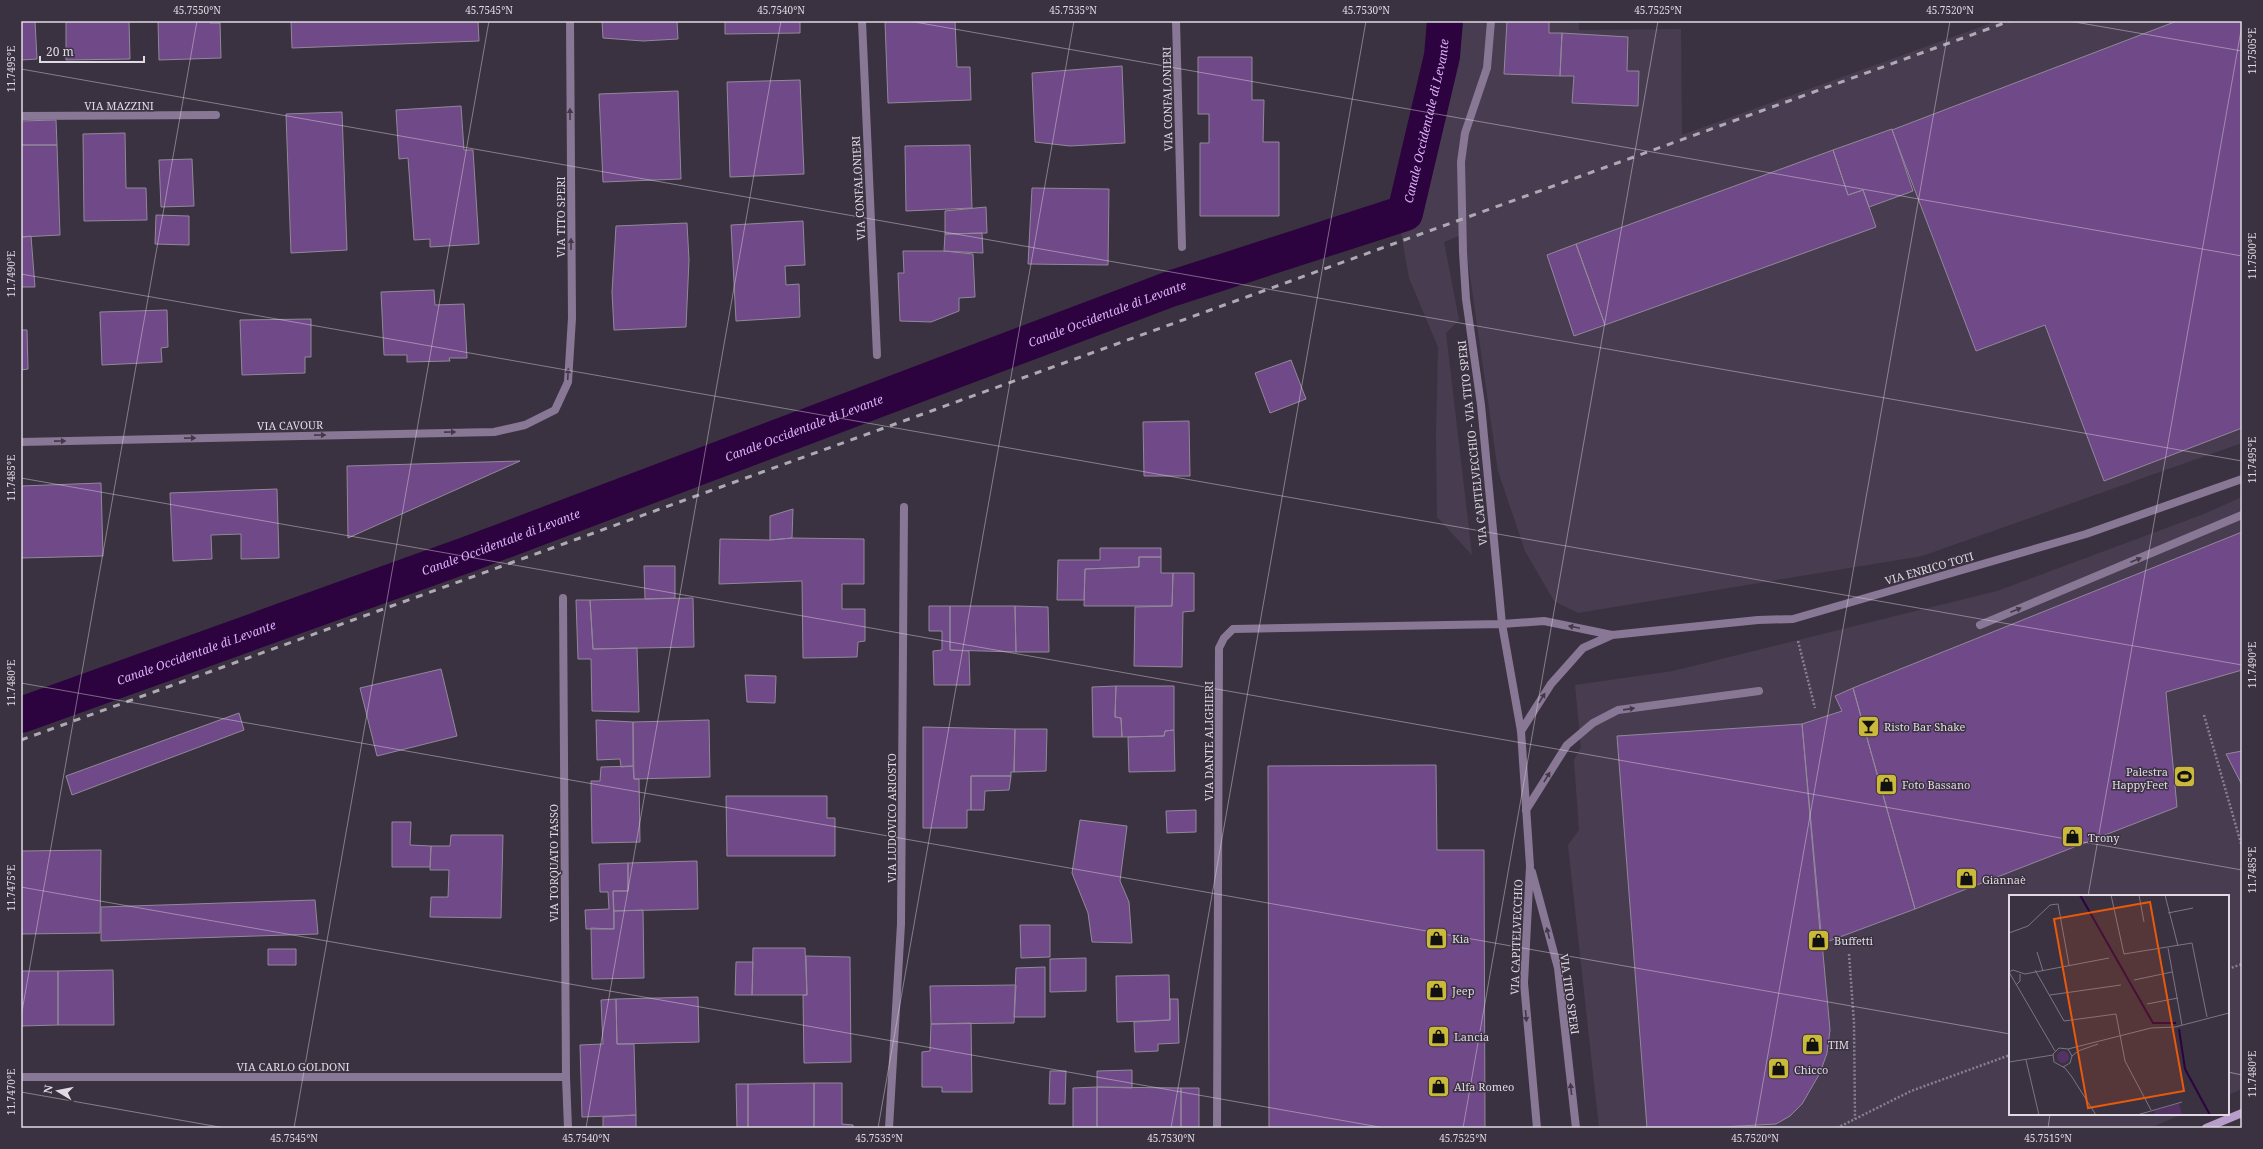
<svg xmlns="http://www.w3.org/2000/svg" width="2263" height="1149" font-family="'Noto Serif',serif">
<rect width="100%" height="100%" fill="#3b3241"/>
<!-- built -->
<path fill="#483d50" d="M1462 21H1579V30L1681 29 1682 135 1997 21H2242V443L1922 556 1578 613 1554 601 1525 551 1498 471 1464 234 1444 242 1459 320 1446 333 1472 555 1437 517 1436 436 1438 347 1409 278 1396 204 1424 135Z
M2242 497V1089L2228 1095V896H2010V1114H2183L2150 1128H1599L1568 845 1579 830 1574 760 1581 747 1575 685 1673 671 1997 591 2204 514Z"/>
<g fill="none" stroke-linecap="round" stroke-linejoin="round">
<!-- canal -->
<path stroke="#2c033f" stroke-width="36" id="s1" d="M21 715 466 555 1173 288 1405 213 1442 56 1445 21"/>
</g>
<!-- building -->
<path fill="#704988" stroke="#928899" d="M21 21H35L37 59 21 60Z
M66 21H129L130 59 66 60Z
M158 21H210V23H220L221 58 159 60Z
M291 21H478L479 41 292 48Z
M602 21H677L678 39 643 41 603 38Z
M725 21H800V33L725 34Z
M885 21H955L957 67H970L971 100 888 103Z
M1507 21H1549V33H1562L1560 76 1504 74Z
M2177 21H2242V428L2104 481 2045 325 1976 351 1892 130Z
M1562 33 1628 37 1627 71H1639L1638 106 1572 103 1574 76H1560Z
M1198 57H1252V100H1264L1263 142H1279V216H1200V143H1209V114H1198Z
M1122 66 1125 143 1070 146 1035 142 1032 73Z
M800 80 804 174 730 177 727 82Z
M678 91 681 179 603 182 599 94Z
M461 106 464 150H473L479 244 430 247V239L414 240 408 158 399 159 396 110Z
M342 112 347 250 291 253 286 114Z
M56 120 57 145H21V121Z
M1892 129 1913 191 1869 207 1863 190 1848 195 1833 150Z
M125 133 126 188H146L147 220 84 221 83 134Z
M21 145H57L60 235 21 237Z
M970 145 972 208 906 211 905 146Z
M1833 150 1848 195 1863 190 1876 227 1605 325 1576 244Z
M192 159 194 206 161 207 159 160Z
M1032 188 1109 189 1108 265 1028 264Z
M986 207 987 233 945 234V211Z
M156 215 189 216V245L155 244Z
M803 221 805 265 785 266 786 285 799 284 800 317 736 321 731 225Z
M687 223 689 260 686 327 614 330 612 292 616 226Z
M982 233 983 253 944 251 945 234Z
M31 236 35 287H21V237Z
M1576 244 1605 325 1574 336 1547 255Z
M903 251H944L973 254 975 297 959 298V311L931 322 900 321 898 273H904Z
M434 290 435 305 464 304 467 358H449L450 361 407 362V355H384L381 292Z
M167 310 168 347 161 348 162 362 102 365 100 312Z
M311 319V357H305V373L242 375 240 320Z
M21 330H27L28 369 21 370Z
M1291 360 1306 399 1270 413 1255 373Z
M1189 421 1190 476H1144L1143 422Z
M520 461 348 538 347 466Z
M101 483 103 556 21 558V486Z
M277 489 279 558 241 559V534L211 535 212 559 173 561 170 493Z
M793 509 792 538 770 540V516Z
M2242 532V670L2166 692 2177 807 1915 909 1853 688Z
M792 538 864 539V584H842V609H865V641L858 642 857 657 803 658 802 581 719 584 720 539 770 540Z
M1100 548H1161V557H1139V567L1085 569 1084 600H1057L1058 560H1100Z
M1139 557H1161V573H1173L1172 606H1084L1085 569 1139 567Z
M644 566H675V598L645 599Z
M1173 573H1194V611L1183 612 1182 667 1134 666 1135 607 1172 606Z
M693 598 694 647 593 649 590 600Z
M576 600H590L593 649 637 648 639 712 592 711 591 659H578Z
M929 606H950V650L969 651 970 685H934L933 651 942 650V631H929Z
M950 606H1015L1016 652 950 650Z
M1015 606 1048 607 1049 652H1016Z
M441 669 457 736 377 756 360 688Z
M745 675 776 676 775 703 747 702Z
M1116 686 1115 717 1121 718 1122 737H1093L1092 687Z
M1116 686H1174V730L1165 731 1164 736 1122 737 1121 718 1115 717Z
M1853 688 1915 909 1821 944 1802 724 1842 711 1835 696Z
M239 713 244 730 72 795 66 776Z
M596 720 633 722V766L621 767 620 759 597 760Z
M709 720 710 777 634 779 633 722Z
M1802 724 1830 1030 1827 1053 1820 1073 1802 1104 1790 1116 1776 1124 1703 1128H1647L1617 736Z
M923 727 1015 729 1014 772H1011V776H971V810H967V828H923Z
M1015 729H1047L1046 771 1014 772Z
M1174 730 1175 771 1129 772 1128 737 1164 736 1165 731Z
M2242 751V785L2226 754Z
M1436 765 1437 850H1484L1485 1128H1269L1268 766Z
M633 766 634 779H639L640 842 592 843 591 781H600L601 767Z
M971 776H1011L1009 790 985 791 984 810H971Z
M726 796H827V818H835V856H727Z
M1196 810V832L1167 833 1166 811Z
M1080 820 1127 826 1120 881 1129 902 1132 943 1092 942 1088 913 1072 873Z
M392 822H411L410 845 431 846 430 867H392Z
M451 835H503L501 918 430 917 431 897H448L449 870H430L431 846H450Z
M101 850 100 933 21 934V851Z
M697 861 698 909 614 911 613 891H628V863Z
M628 863V891H613L614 929H586L585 910 609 909 608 892H600L599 864Z
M315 900 318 934 101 941V907Z
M643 910 644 978 592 979 591 928 614 929V911Z
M1020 925H1050V957L1021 958Z
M753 948H805L807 995H752Z
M268 949H296V965H268Z
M806 956 850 957 851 1062 804 1063 803 995H807Z
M1086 958V991L1050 992V959Z
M736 962H753L752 995H735Z
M1045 967V1017H1014L1016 968Z
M113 970 114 1025H58V971Z
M21 971H58V1025L21 1026Z
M1169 975 1170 1020 1117 1022 1116 976Z
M1016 985 1014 1023 931 1024 930 986Z
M698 997 699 1042 617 1044 616 999Z
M616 999 617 1044H634L636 1115 582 1117 580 1045 603 1044 601 1000Z
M1170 999H1178L1179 1043 1158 1044V1051L1135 1052 1134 1022 1170 1020Z
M971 1023 972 1092H942V1087H922V1052L930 1051 931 1024Z
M1132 1070V1088L1097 1087V1071Z
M1050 1071H1066L1065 1104H1049Z
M814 1083V1128H748V1084Z
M814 1083H842V1124L853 1125V1128H814Z
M736 1084H748V1128H737Z
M1097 1087V1128H1073V1088Z
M1097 1087 1181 1088V1128H1097Z
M1181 1088H1199V1128H1181Z
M636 1115V1128H603V1117Z"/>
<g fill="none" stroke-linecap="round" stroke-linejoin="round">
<!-- path -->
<path stroke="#88818d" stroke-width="2.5" stroke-dasharray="2 2" stroke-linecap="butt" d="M1798 641 1815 708
M2204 715 2242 847
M1849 954 1854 1023 1855 1119
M2228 969 2242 964
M1837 1128 1911 1091 2010 1055"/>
<!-- service -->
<path stroke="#897895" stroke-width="8" d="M1980 625 2242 515
M1526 810 1567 745 1593 723 1618 710 1759 691"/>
<!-- minor -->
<path stroke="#897895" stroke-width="8" d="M862 21 877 355
M1176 21 1182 247
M1491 21 1487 68 1465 133 1461 162 1463 252 1466 299 1481 405 1502 624 1521 731 1530 866 1524 983 1537 1128
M21 116 216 115
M21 442 494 432 525 425 555 410 568 382 572 318 570 21
M563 598 566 1077 568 1128
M1521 731 1551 684 1583 648 1612 635
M1532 872 1558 968 1576 1128
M21 1077H566
M889 1128 901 924 904 507
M1217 1128 1219 648 1224 638 1233 629 1502 624 1544 621 1612 635 1758 620 1793 619 2086 534 2242 479"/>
<!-- secondary -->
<path stroke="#b89cca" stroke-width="8" d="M2206 1128 2242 1113"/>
<!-- rail -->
<path stroke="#afa9b4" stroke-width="3" stroke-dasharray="7 7" stroke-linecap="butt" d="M21 740 2010 21"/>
</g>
<!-- one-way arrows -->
<defs><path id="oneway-solid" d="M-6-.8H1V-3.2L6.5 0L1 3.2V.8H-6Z"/></defs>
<g fill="#433949">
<use href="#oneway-solid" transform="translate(570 114) rotate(-90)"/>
<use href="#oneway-solid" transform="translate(571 244) rotate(-90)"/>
<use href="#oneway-solid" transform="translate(568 374) rotate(-87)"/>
<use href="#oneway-solid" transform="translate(450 432) rotate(-1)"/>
<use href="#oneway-solid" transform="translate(320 435) rotate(-1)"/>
<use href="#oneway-solid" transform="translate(190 438) rotate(-1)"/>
<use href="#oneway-solid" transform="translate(60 441) rotate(-1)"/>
<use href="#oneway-solid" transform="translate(2136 560) rotate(-23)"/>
<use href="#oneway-solid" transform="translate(2016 610) rotate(-23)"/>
<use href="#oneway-solid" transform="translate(1574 627) rotate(-168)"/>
<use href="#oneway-solid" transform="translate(1542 698) rotate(-58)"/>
<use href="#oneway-solid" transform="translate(1629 709) rotate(-8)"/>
<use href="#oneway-solid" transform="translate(1547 777) rotate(-58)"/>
<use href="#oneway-solid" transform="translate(1548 933) rotate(-105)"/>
<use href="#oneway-solid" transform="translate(1526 1016) rotate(85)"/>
<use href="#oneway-solid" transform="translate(1571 1089) rotate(-96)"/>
</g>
<!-- ticks -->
<path fill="none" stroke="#dfdae3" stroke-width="1" stroke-opacity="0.45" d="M909 21 2242 256M2069 21 2242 51M21 69 2242 461M21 274 2242 665M21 478 2242 870M21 683 2010 1034M21 887 1385 1128M2088 896 2242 25M21 1017 197 21M2228 1072 2242 1075M21 1092 225 1128M294 1128 489 21M586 1128 781 21M878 1128 1074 21M1171 1128 1366 21M1463 1128 1658 21M1755 1128 1950 21M2048 1128 2050 1114"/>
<!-- icons -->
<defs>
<symbol id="bar-square" viewBox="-11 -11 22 22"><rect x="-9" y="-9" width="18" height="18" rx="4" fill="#cbba39" stroke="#3b3241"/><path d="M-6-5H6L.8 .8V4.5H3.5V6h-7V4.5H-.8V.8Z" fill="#111"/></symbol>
<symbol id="stadium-square" viewBox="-11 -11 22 22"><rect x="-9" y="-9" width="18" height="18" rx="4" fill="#cbba39" stroke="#3b3241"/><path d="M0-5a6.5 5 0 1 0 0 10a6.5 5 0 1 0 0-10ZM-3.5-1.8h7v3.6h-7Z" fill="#111"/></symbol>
<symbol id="shop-square" viewBox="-11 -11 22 22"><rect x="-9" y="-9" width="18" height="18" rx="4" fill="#cbba39" stroke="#3b3241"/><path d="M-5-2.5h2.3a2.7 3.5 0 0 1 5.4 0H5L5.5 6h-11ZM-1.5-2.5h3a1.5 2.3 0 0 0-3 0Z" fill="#111"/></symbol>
</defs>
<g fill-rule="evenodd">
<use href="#bar-square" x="1856" y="714" width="25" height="25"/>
<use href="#stadium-square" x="2172" y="764" width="25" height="25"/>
<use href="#shop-square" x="1874" y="772" width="25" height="25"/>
<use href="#shop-square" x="2060" y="824" width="25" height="25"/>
<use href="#shop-square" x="1954" y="866" width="25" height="25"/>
<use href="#shop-square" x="1424" y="926" width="25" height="25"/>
<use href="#shop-square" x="1806" y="928" width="25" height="25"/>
<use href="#shop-square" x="1424" y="978" width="25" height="25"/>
<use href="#shop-square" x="1426" y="1024" width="25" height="25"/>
<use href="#shop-square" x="1800" y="1032" width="25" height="25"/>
<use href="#shop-square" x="1766" y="1056" width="25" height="25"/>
<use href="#shop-square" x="1426" y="1074" width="25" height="25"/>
</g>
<g text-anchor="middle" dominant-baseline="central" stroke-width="3" stroke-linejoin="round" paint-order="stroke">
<!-- street labels -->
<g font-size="11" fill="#dfdae3" stroke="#3b3241">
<text transform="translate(1167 99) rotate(-91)">VIA CONFALONIERI</text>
<text x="119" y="105">VIA MAZZINI</text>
<text transform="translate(858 188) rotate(-93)">VIA CONFALONIERI</text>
<text transform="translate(560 217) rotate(-90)">VIA TITO SPERI</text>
<text transform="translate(290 425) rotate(-1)">VIA CAVOUR</text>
<text transform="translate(1472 443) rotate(-96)">VIA CAPITELVECCHIO - VIA TITO SPERI</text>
<text transform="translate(1929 568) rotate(-16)">VIA ENRICO TOTI</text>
<text transform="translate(1208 741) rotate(-90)">VIA DANTE ALIGHIERI</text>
<text transform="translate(891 818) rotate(-90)">VIA LUDOVICO ARIOSTO</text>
<text transform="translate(553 863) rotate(-90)">VIA TORQUATO TASSO</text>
<text transform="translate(1516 937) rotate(-88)">VIA CAPITELVECCHIO</text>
<text transform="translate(1570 994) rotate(82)">VIA TITO SPERI</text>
<text x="293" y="1066">VIA CARLO GOLDONI</text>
</g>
<!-- poi labels -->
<g font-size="11" fill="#dfdae3" stroke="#3b3241" text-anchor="start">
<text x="1884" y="726">Risto Bar Shake</text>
<text x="2168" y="771" text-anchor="end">Palestra<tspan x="2168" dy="13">HappyFeet</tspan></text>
<text x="1902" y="784">Foto Bassano</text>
<text x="2088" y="837">Trony</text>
<text x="1982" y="879">Giannaè</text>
<text x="1452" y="938">Kia</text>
<text x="1834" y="940">Buffetti</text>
<text x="1452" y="990">Jeep</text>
<text x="1454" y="1036">Lancia</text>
<text x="1828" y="1044">TIM</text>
<text x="1794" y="1069">Chicco</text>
<text x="1454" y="1086">Alfa Romeo</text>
</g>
<!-- water labels -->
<g font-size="12" font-style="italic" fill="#dcb0f8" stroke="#3b3241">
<text stroke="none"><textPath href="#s1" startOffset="1567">Canale Occidentale di Levante</textPath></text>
<text stroke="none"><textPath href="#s1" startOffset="1158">Canale Occidentale di Levante</textPath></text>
<text stroke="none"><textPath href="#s1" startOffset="834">Canale Occidentale di Levante</textPath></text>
<text stroke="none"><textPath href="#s1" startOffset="510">Canale Occidentale di Levante</textPath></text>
<text stroke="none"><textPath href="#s1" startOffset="186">Canale Occidentale di Levante</textPath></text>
</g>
</g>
<!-- overview -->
<g transform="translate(2009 895)">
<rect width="220" height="220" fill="#3b3241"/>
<path d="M48 162a6 6 0 1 1 12 0a6 6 0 1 1-12 0ZM170 208 173 220H146L145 216Z" fill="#523364"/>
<path fill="none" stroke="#2c033f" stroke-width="2" d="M71 0 144 128H167M170 134 176 174 201 220"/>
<path fill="none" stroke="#7d7582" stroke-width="1" d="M102 0 115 59 183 48 198 122M130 0 135 27M156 0 169 51M159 18 184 13M0 38 19 31 41 10 49 9 60 70M159 53 173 130M28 57 34 76M26 75 55 126 107 119 116 166 142 215M0 77 4 75 16 79 100 63M0 77 46 156M125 85 163 77M7 90 11 86V79M41 100 112 90M138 109 169 103M50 153 44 159 45 167 56 173 63 182 87 220M50 153 59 154 63 161 61 168 54 172M59 154 142 133 166 132 220 118M63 161 69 156 89 149M17 165 30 220M0 167 44 160M128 220 173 207"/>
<path fill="#e8590c" fill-opacity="0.15" stroke="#e8590c" stroke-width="2" d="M141 7 175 196 79 213 45 24Z"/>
<rect width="220" height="220" fill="none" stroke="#dfdae3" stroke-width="2"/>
</g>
<!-- border -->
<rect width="2263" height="1149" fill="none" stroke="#3b3241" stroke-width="44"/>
<!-- north arrow -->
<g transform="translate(58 1091) rotate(280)" stroke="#3b3241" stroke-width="3" paint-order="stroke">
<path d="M0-3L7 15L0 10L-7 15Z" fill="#dfdae3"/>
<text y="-6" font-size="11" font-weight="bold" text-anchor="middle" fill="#dfdae3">N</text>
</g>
<!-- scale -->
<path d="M40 56v6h104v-6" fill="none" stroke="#dfdae3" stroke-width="2"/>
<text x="46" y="56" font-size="12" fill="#dfdae3" stroke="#3b3241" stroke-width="3" paint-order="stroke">20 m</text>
<rect x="22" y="22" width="2219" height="1105" fill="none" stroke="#dfdae3" stroke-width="1.5"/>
<g font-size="10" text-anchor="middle" fill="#dfdae3">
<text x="197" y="14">45.7550°N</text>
<text x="489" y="14">45.7545°N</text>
<text x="781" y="14">45.7540°N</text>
<text x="1073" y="14">45.7535°N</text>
<text x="1366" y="14">45.7530°N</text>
<text x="1658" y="14">45.7525°N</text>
<text x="1950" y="14">45.7520°N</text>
<text transform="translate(2252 51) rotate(-90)" y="4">11.7505°E</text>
<text transform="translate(11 69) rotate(-90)" y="4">11.7495°E</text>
<text transform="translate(2252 256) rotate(-90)" y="4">11.7500°E</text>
<text transform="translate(11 274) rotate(-90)" y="4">11.7490°E</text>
<text transform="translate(2252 460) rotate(-90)" y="4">11.7495°E</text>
<text transform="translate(11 478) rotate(-90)" y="4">11.7485°E</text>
<text transform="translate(2252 665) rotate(-90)" y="4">11.7490°E</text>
<text transform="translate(11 683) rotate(-90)" y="4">11.7480°E</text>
<text transform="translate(2252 870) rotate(-90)" y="4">11.7485°E</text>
<text transform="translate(11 888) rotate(-90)" y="4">11.7475°E</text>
<text transform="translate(2252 1074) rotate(-90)" y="4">11.7480°E</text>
<text transform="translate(11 1092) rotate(-90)" y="4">11.7470°E</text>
<text x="294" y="1142">45.7545°N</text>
<text x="586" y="1142">45.7540°N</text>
<text x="879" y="1142">45.7535°N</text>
<text x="1171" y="1142">45.7530°N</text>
<text x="1463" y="1142">45.7525°N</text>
<text x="1755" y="1142">45.7520°N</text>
<text x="2048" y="1142">45.7515°N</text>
</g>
</svg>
